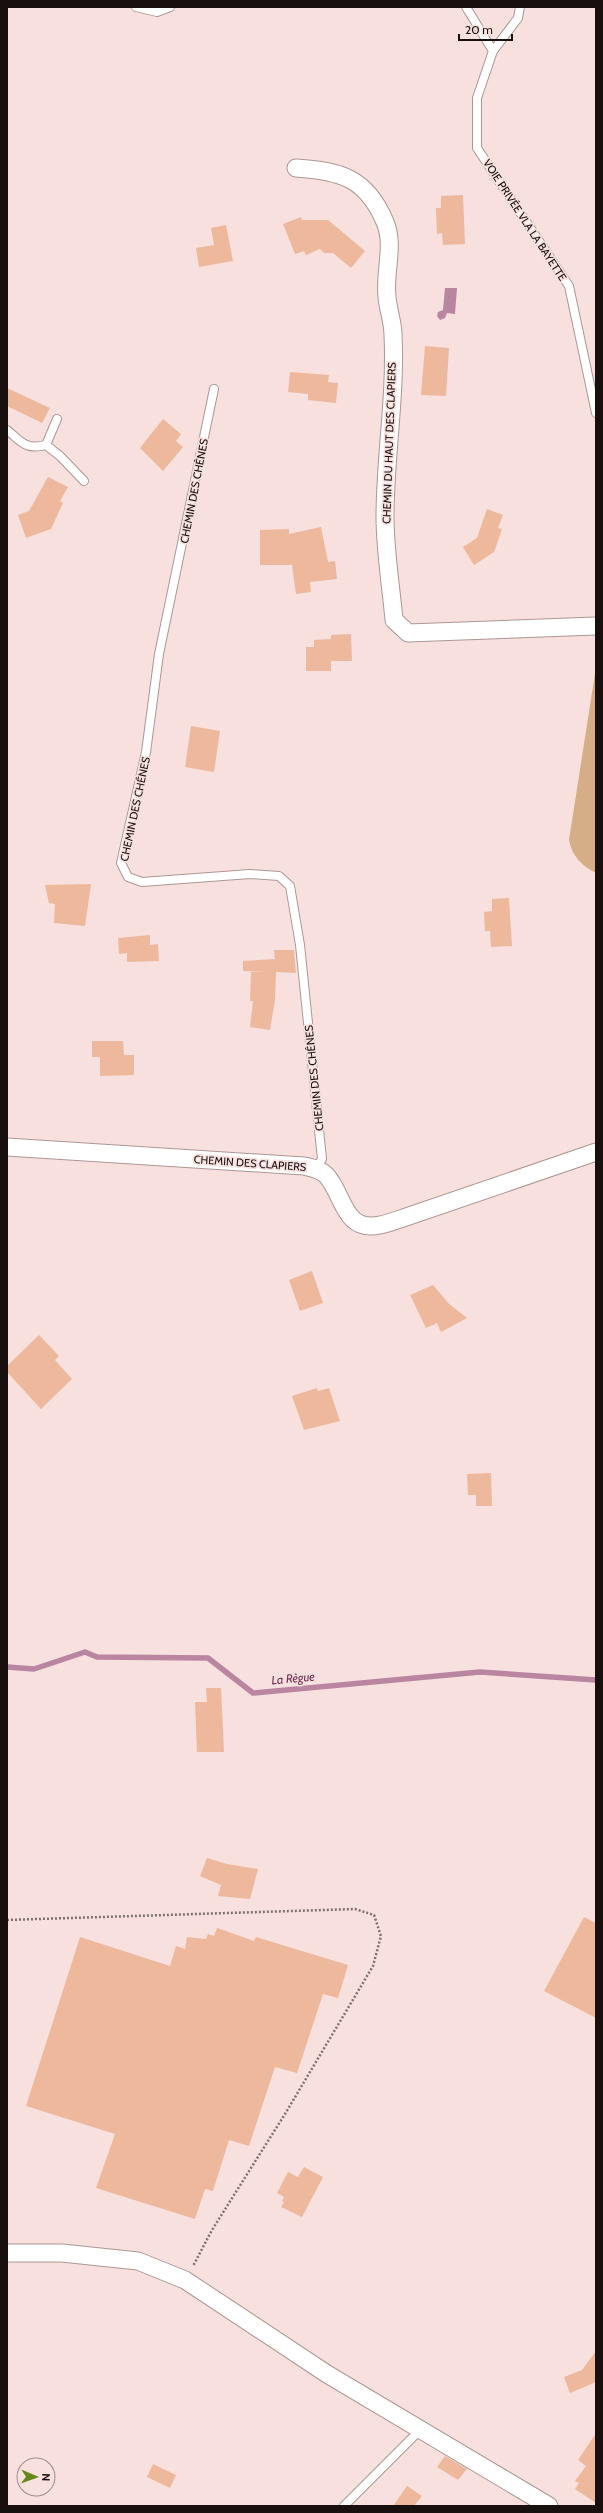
<svg xmlns="http://www.w3.org/2000/svg" width="603" height="2513" font-family="Cabin,sans-serif">
<rect width="100%" height="100%" fill="#f7e0dd"/>
<!-- green -->
<path fill="#d5ae87" d="M596 667V873C582 866 572 856 569 840Z"/>
<!-- water -->
<path fill="#b985a0" d="M445 288H457L455 314 447 313 445 318 440 320 437 316 438 312 443 310Z"/>
<g fill="none" stroke-linecap="round" stroke-linejoin="round">
<!-- stream -->
<path stroke="#b985a0" stroke-width="5.5" d="M7 1667 34 1669 85 1652 97 1657 208 1658 253 1693 480 1672 596 1680"/>
</g>
<!-- building -->
<path fill="#eeb89d" d="M463 195 465 244 443 245 442 233 437 234 436 208H441V196Z
M301 217 302 220H328L365 251 351 268 333 253H324L320 249 306 255 304 251 295 254 283 224Z
M226 225 233 261 199 267 196 248 214 245 211 228Z
M425 346 449 348 446 396 421 395Z
M290 372 329 375 328 382 338 383 336 403 308 400V394L288 392Z
M7 388 50 408 42 423 7 406Z
M163 419 181 434 176 441 183 447 163 471 140 448Z
M48 477 68 487 60 501 63 503 51 529 26 538 18 515 29 511Z
M487 509 503 515 498 528 502 529 494 552 474 565 463 547 477 538Z
M321 527 328 562 335 561 337 579 310 582 311 592 296 594 292 565H260V530L289 529V534Z
M351 634 352 661H331V671H306V647H314V640L331 639V635Z
M191 726 220 731 214 772 185 767Z
M91 884 85 926 54 923 55 904 49 903 45 885Z
M509 898 512 946 491 947 490 931H485L484 912 492 911V899Z
M150 935V945L158 944 159 961 127 962V953L119 954 118 938Z
M274 950H294L296 973 276 972 275 1000 270 1030 250 1027 253 1001H250L251 972H264L243 971V961L275 959Z
M92 1041H123L124 1055H134V1075L100 1076V1057H92Z
M312 1271 323 1303 300 1311 289 1280Z
M433 1285 449 1304 467 1318 441 1332 437 1323 426 1328 410 1295Z
M39 1335 59 1356 55 1360 72 1379 41 1409 7 1372V1366Z
M317 1388 318 1391 329 1388 340 1421 304 1430 292 1396Z
M491 1473 492 1506H476V1495H468L467 1474Z
M206 1688H221L224 1752H197L195 1702H207Z
M207 1858 227 1864 258 1869 250 1899 218 1896 221 1885 200 1876Z
M584 1917 596 1923V2018L544 1991Z
M217 1928 254 1941 256 1937 348 1965 338 1998 323 1994 297 2073 275 2067 249 2146 229 2140 213 2191 205 2189 195 2219 96 2188 115 2134 26 2106 80 1937 170 1966 176 1946 185 1949 187 1937 206 1939 208 1934 214 1936Z
M304 2167 323 2177 302 2217 281 2207 284 2202 282 2201 284 2197 277 2193 288 2172 298 2177Z
M596 2351V2382L570 2393 564 2377 582 2370Z
M596 2433V2503L575 2489 579 2483 575 2481 586 2466 578 2460Z
M445 2456 467 2469 458 2480 437 2467Z
M153 2464 176 2475 170 2488 147 2477Z
M407 2486 422 2496 414 2506H393Z"/>
<g fill="none" stroke-linecap="round" stroke-linejoin="round">
<defs>
<path id="service" d="M136 7 157 12 170 7
M466 7 493 51
M520 7 518 18 493 51 477 98V148L569 286 596 413
M214 389 159 654 146 752 121 863 128 877 142 882 250 874 279 876 290 886 300 945 322 1159 316 1169
M7 430C22 442 25 450 46 445L57 419
M46 445 60 456 84 481
M344 2506 419 2431"/>
<path id="minor" d="M296 168C340 171 366 177 385 222 395 245 384 272 387 297 388 310 393 322 393 335 396 396 385 457 385 517 385 551 391 586 394 620L408 633 596 626
M7 1147 304 1166C312 1168 320 1169 326 1175 344 1194 343 1233 380 1225 390 1223 400 1219 409 1216L596 1152
M7 2253H62L138 2261 185 2280 327 2374 549 2506"/>
</defs>
<!-- service casing -->
<use href="#service" stroke="#ad9794" stroke-width="10"/>
<!-- minor casing -->
<use href="#minor" stroke="#ad9794" stroke-width="19"/>
<!-- path -->
<path stroke="#80716f" stroke-width="2.5" stroke-dasharray="2 2" stroke-linecap="butt" d="M7 1920 355 1909 374 1915 381 1936 373 1966 285 2114 212 2230 193 2266"/>
<!-- service -->
<use href="#service" stroke="#fff" stroke-width="8"/>
<!-- minor -->
<use href="#minor" stroke="#fff" stroke-width="17"/>
</g>
<g text-anchor="middle" dominant-baseline="central" stroke-width="3.5" stroke-linejoin="round" paint-order="stroke">
<!-- street labels -->
<g font-size="11" fill="#18100f" stroke="#f7e0dd">
<text transform="translate(525 220) rotate(57)">VOIE PRIVÉE VLA LA BAYETTE</text>
<text transform="translate(389 443) rotate(-88)">CHEMIN DU HAUT DES CLAPIERS</text>
<text transform="translate(194 491) rotate(-79)">CHEMIN DES CHÊNES</text>
<text transform="translate(135 809) rotate(-78)">CHEMIN DES CHÊNES</text>
<text transform="translate(314 1078) rotate(-96)">CHEMIN DES CHÊNES</text>
<text transform="translate(250 1163) rotate(4)">CHEMIN DES CLAPIERS</text>
</g>
<!-- water labels -->
<g font-size="12" font-style="italic" fill="#6e2d53" stroke="#f7e0dd">
<text transform="translate(293 1678) rotate(-5)">La Règue</text>
</g>
</g>
<!-- border -->
<rect width="603" height="2513" fill="none" stroke="#18100f" stroke-width="16"/>
<!-- north arrow -->
<g transform="translate(36 2477) rotate(92)"><circle r="19" fill="#f7e0dd" stroke="#9e8d8b"/>
<path d="M0-3L7 15L0 10L-7 15Z" fill="#638a15"/>
<text y="-6" font-size="11" font-weight="bold" text-anchor="middle" fill="#18100f">N</text>
</g>
<!-- scale -->
<path d="M459 34v6h53v-6" fill="none" stroke="#18100f" stroke-width="2"/>
<text x="465" y="34" font-size="12" fill="#18100f" stroke="#f7e0dd" stroke-width="3" paint-order="stroke">20 m</text>
</svg>
